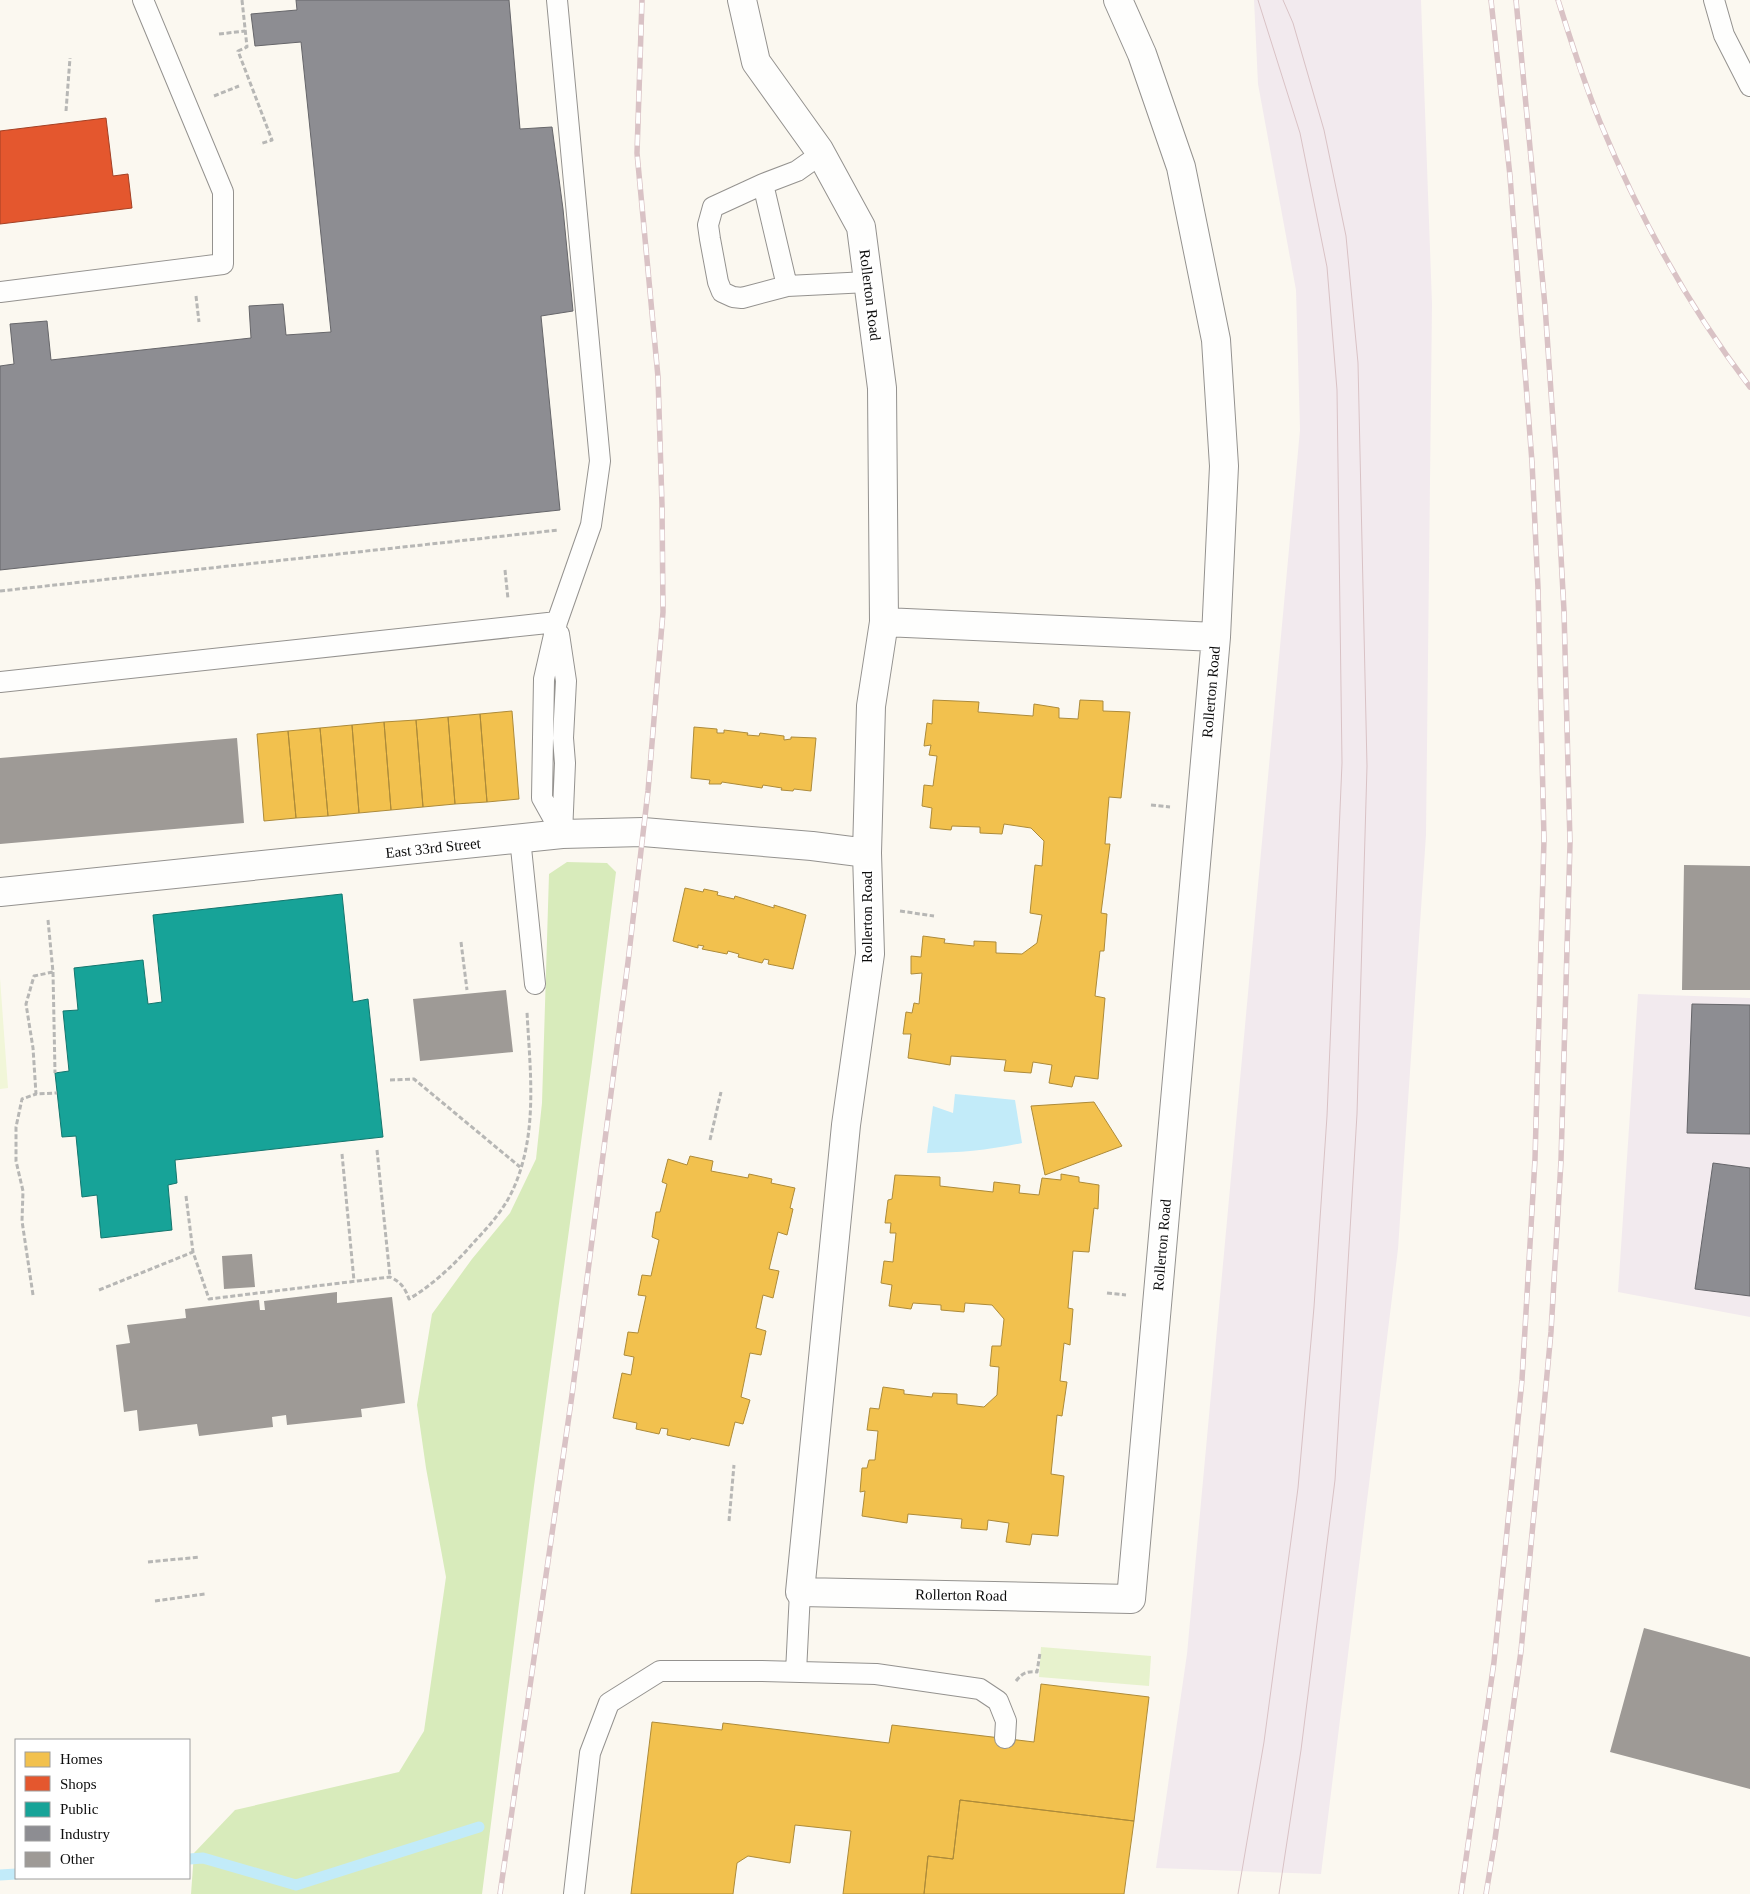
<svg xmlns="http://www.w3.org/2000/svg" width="1750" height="1894" font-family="Georgia,serif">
<rect width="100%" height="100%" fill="#fbf8f0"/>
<!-- industrial -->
<path fill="#f2eaee" d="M1254 0H1421L1432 304 1426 835 1398 1249 1321 1874 1156 1868 1187 1654 1300 430 1296 290 1258 84Z
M1638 994 1750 998V1317L1618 1292Z"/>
<!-- green -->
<path fill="#e7f2cd" d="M1041 1647 1151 1656 1149 1686 1039 1677Z"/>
<!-- forest -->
<path fill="#d8ebbb" d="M567 862 607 863 616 872 592 1062 534 1486 482 1894H191L194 1853 235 1810 399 1772 424 1731 446 1577 426 1468 417 1405 432 1314 472 1259 510 1213 536 1159 542 1103 549 874Z"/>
<!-- pitch -->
<path fill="#f1f6d8" d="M0 978 8 1088 0 1089Z"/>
<!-- water -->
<path fill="#c2ebf9" d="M955 1094 1015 1100 1022 1143C990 1150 960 1153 927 1153L933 1106 953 1113Z"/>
<!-- homes -->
<path fill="#f2c14e" stroke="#ad8b3a" d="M933 700 979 702 978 712 1033 716 1034 704 1059 708V718L1078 719 1080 700 1103 701V711L1130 712 1121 798 1109 797 1105 844H1110L1101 913 1107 914 1104 951H1100L1095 996 1105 998 1098 1079 1075 1076 1072 1087 1049 1083 1052 1065 1033 1062 1031 1073 1004 1071 1006 1060 951 1056 950 1065 908 1058 911 1034H903L906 1012 912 1013 914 1003 919 1004 922 973 911 974V956L921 957 923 936 945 939 944 943 974 946V941L996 942V953L1022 954 1037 943 1042 915 1030 913 1035 865 1042 866 1044 841 1031 828 1004 824 1002 834 980 833V827L952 826 951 830 930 828 932 808 922 806 924 785 933 786 937 756 929 755 931 745 924 746 927 723 932 724Z
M512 711 519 799 487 802 480 714Z
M480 714 487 802 455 804 448 717Z
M448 717 455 804 423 807 416 720Z
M416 720 423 807 391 810 384 722Z
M384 722 391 810 359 813 352 725Z
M352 725 359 813 328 816 320 728Z
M694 727 717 729V733H724V730L748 733 747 735 759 736 760 733 784 736V740L791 739V737L816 738 811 791 794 789 793 791 781 790 782 788 763 785 762 788 722 782 721 784H709L710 780 691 778Z
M320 728 328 816 296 818 288 731Z
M288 731 296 818 264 821 257 734Z
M685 888 703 892 704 889 718 892 717 895 734 899 735 896 774 908V905L806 915 793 969 768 964 769 960 764 959 762 963 738 957 739 954 728 951 727 954 702 949 704 946 698 945V948L673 941Z
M1094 1102 1122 1146 1045 1175 1031 1106Z
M690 1156 713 1161 711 1171 748 1178 749 1174 772 1179 771 1183 795 1188 790 1208 793 1209 787 1235 778 1232 769 1269 779 1271 773 1298 763 1295 756 1328 766 1331 761 1355 750 1353 741 1397 750 1400 743 1424 735 1422 729 1446 691 1438 690 1440 667 1435 668 1429 661 1428 659 1434 636 1429 637 1423 613 1418 622 1373 631 1375 634 1357 624 1355 628 1332 638 1333 646 1296 638 1295 642 1275 651 1276 659 1240 652 1237 656 1212H660L667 1184 662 1182 668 1159 687 1165Z
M1061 1174 1079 1177V1182L1099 1185 1098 1209 1094 1208 1089 1252 1073 1251 1068 1308 1073 1309 1070 1345 1064 1343 1060 1381 1067 1382 1062 1416 1057 1415 1051 1474 1064 1476 1058 1536 1032 1534 1030 1545 1006 1542 1009 1523 988 1520 987 1530 961 1528 962 1519 908 1514 907 1523 862 1516 865 1491 860 1492 862 1468H867L869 1460H875L878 1431 867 1430 870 1408 879 1409 883 1387 904 1390V1394L932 1397 933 1393 957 1394V1404L984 1407 997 1395 999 1367 990 1366 992 1346H1001L1004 1319 992 1305 965 1303 964 1312 941 1310V1305L913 1303 911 1309 889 1306 892 1285 881 1283 884 1261 893 1262 896 1233H890L891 1223H885L888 1200 892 1199 895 1175 940 1177V1186L993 1192 994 1182 1020 1185 1019 1193 1039 1195 1042 1178 1061 1180Z
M1041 1684 1149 1697 1134 1821 960 1800 953 1859 928 1856 924 1894H843L851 1831 795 1825 790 1863 748 1856 737 1863 733 1894H631L652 1722 722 1730 723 1723 889 1743 892 1725 1034 1742Z
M960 1800 1134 1821 1124 1894H924L928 1856 953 1859Z"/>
<!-- shops -->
<path fill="#e4572e" stroke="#a34024" d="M106 118 113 176 128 174 132 208 0 224V131Z"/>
<!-- public -->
<path fill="#17a398" stroke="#14766e" d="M342 894 353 1002 368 999 383 1137 175 1160 177 1183 168 1185 172 1230 101 1238 97 1195 82 1197 76 1136 62 1137 55 1073 69 1071 63 1011 78 1010 74 968 143 960 148 1004 162 1002 153 915Z"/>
<!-- industry -->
<path fill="#8d8d92" stroke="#66666a" d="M296 0H509L520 129 552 127 563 209 573 311 541 316 560 510 0 570V366L14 364 10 324 47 321 51 360 251 338 249 306 283 304 286 335 331 332 301 42 255 46 251 14 297 10Z
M1692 1004 1750 1005V1134L1687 1133Z
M1713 1163 1750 1168V1296L1695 1289Z"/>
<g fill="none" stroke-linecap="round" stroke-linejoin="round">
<!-- stream -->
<path stroke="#c2ebf9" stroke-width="11" d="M189 1859 203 1858 296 1885 479 1827
M0 1875 16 1874"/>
</g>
<!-- building -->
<path fill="#9e9a96" d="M237 738 244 823 0 844V758Z
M1684 865 1750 866V990H1682Z
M506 990 513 1052 420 1061 413 999Z
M252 1254 255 1287 224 1289 222 1256Z
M337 1292V1303L392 1297 405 1403 361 1409 362 1417 287 1425 286 1415 272 1417 273 1427 199 1436 197 1424 139 1431 137 1410 124 1412 116 1345 130 1343 127 1325 186 1318 185 1309 259 1300 260 1310H265L264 1301Z
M1644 1628 1750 1657V1789L1610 1752Z"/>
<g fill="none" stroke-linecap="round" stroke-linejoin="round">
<defs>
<path id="service" d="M557 0 600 461 591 525 557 622 544 679 542 798 562 834
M1714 0 1724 35 1750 86
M821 154 797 171 763 184 787 286 868 282
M763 184 713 207 708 225 710 239 718 282 722 292 733 297 742 298 787 286
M0 292 223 264V192L143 0
M559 634 566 681 563 738 565 763 562 834
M0 682 557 622
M520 838 535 984
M796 1672 800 1592
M574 1894 590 1753 609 1703 660 1671H760L876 1674 980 1689 998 1701 1006 1721 1005 1738"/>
<path id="minor" d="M742 0 756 62 819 150 861 227 882 388 884 622 871 706 867 853 870 954 846 1125 800 1592 1131 1599 1216 637 1224 466 1216 340 1181 167 1142 54 1118 0
M884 622 1216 637
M0 892 562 834 643 832 812 846 867 853"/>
</defs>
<!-- service casing -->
<use href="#service" stroke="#94928f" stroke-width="22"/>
<!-- minor casing -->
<use href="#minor" stroke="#94928f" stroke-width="30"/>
<!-- path -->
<path stroke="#b7b7b5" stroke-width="3" stroke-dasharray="5 2.5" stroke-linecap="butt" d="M242 0 247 47 238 51 272 140 260 144
M219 34 245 31
M214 96 239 86
M66 111 70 58
M196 296 199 322
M505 570 508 599
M0 591 559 530
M1151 805 1170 807
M900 911 934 916
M48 920 53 972 34 976 26 1004 33 1048 36 1094 57 1093
M461 942 467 990
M53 972 55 1073
M390 1080 414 1079 520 1167
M710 1140 721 1092
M377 1150 390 1277
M342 1154 354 1281
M186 1196 193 1252 209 1299 390 1277C401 1282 405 1288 409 1299 434 1284 456 1263 475 1241 491 1224 506 1207 515 1185 538 1130 530 1070 527 1012
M99 1290 193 1252
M1107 1293 1126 1295
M33 1295 22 1221 23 1191 16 1161V1127L22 1099 36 1094
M729 1521 734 1465
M148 1562 200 1557
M155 1601 205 1594
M1016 1681C1022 1673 1027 1671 1037 1672L1040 1653"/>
<!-- service -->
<use href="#service" stroke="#fefefd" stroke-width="20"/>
<!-- minor -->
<use href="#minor" stroke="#fefefd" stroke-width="28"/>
<!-- tram -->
<path stroke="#d9c2c5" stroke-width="1" d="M1238 1894 1264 1742 1298 1488 1314 1307 1327 1116 1342 763 1337 390 1327 267 1300 133 1258 0
M1279 1894 1301 1750 1335 1480 1357 1114 1367 766 1358 363 1346 236 1324 130 1293 23 1283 0"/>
<defs>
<path id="rail" d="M1558 0C1571 41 1584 83 1600 122 1639 216 1688 306 1750 387
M500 1894 572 1395 628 962 648 791 663 612 662 505 658 377 637 153 642 0
M1461 1894 1494 1662 1522 1380 1535 1159 1544 839 1538 588 1532 462 1510 176 1491 0
M1486 1894 1495 1839 1521 1651 1551 1332 1561 1161 1570 843 1564 611 1556 464 1545 306 1516 0"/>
</defs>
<!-- rail casing -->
<use href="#rail" stroke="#d9c2c5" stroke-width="5.5"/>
<!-- rail -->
<use href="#rail" stroke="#fff" stroke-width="4" stroke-dasharray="11" stroke-linecap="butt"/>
</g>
<g text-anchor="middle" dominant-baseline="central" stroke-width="5" stroke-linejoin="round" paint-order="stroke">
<!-- street labels -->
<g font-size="15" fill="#0c0c0c" stroke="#fff">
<text transform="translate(870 295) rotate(83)">Rollerton Road</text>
<text transform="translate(1211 692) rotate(-85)">Rollerton Road</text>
<text transform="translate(433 848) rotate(-6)">East 33rd Street</text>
<text transform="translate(867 917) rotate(-90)">Rollerton Road</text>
<text transform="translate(1162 1245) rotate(-85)">Rollerton Road</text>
<text transform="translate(961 1595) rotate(1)">Rollerton Road</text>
</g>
</g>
<!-- legend -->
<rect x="15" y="1739" width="175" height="140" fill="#ffffff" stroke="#9e9e9e"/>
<rect x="25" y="1752" width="25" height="15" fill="#f2c14e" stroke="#9e9e9e"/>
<text x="60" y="1764" font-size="15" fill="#0c0c0c">Homes</text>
<rect x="25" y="1776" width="25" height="15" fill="#e4572e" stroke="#9e9e9e"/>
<text x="60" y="1789" font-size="15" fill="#0c0c0c">Shops</text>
<rect x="25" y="1802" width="25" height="15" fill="#17a398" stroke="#9e9e9e"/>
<text x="60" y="1814" font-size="15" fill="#0c0c0c">Public</text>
<rect x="25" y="1826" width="25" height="15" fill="#8d8d92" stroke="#9e9e9e"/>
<text x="60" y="1839" font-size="15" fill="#0c0c0c">Industry</text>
<rect x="25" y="1852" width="25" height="15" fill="#9e9a96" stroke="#9e9e9e"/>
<text x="60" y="1864" font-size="15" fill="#0c0c0c">Other</text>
</svg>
